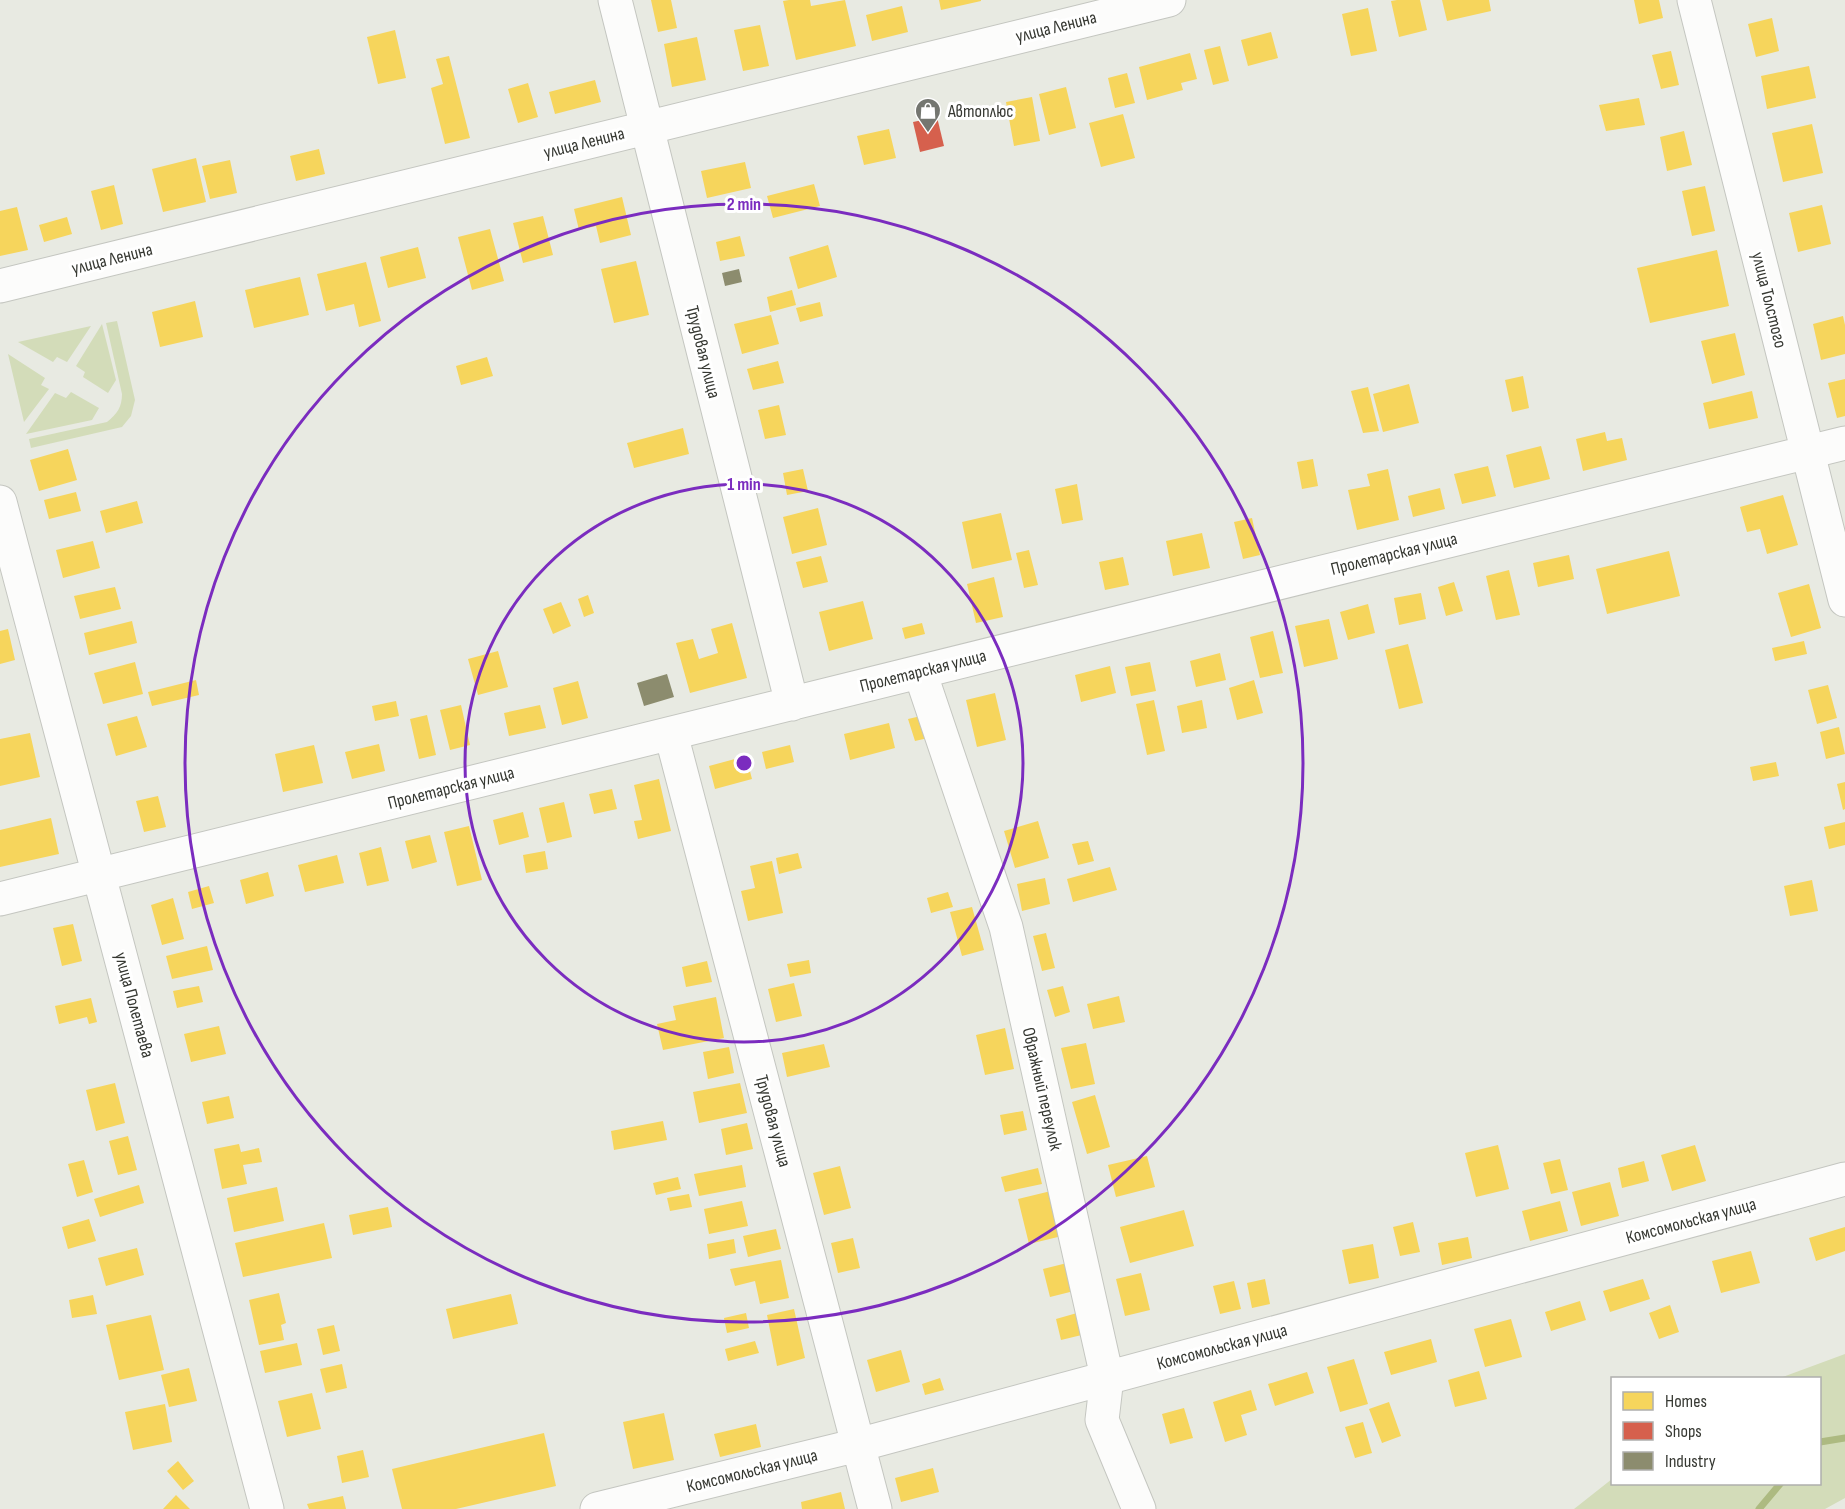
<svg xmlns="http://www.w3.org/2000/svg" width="1845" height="1509" font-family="'Sofia Sans Condensed',sans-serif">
<rect width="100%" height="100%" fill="#e8eae2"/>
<!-- green -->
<path fill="#d3dcb9" d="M117 321 135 400 131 416 122 427 31 448 29 439 107 422C117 414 122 407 122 394L106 323Z
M102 324 116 380 108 393 83 377 85 372 76 366Z
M91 326 67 362 57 357 53 362 18 342Z
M8 354 45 378 41 385 49 389 24 422Z
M71 392 99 408 92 420 26 434 55 393 66 398Z
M1845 1354V1498L1825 1509H1574L1612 1479V1484H1820V1378H1780Z"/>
<!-- homes -->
<path fill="#f6d55c" d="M651 0H671L677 28 658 32Z
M789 0H810L811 6 845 0 856 46 796 60 783 1Z
M939 0H981V1L941 10Z
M1397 0H1420L1427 30 1399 37 1391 1Z
M1442 0H1489L1491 11 1447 21Z
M1634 0H1659L1663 18 1639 24Z
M902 6 908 32 872 41 866 15Z
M1368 8 1377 51 1351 56 1342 14Z
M1772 18 1779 51 1756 57 1748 24Z
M760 25 769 66 743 71 734 30Z
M395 30 406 78 378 84 367 37Z
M1271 32 1278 58 1248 66 1241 40Z
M697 37 706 80 672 87 664 44Z
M1220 46 1229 81 1213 85 1204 50Z
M1671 51 1679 85 1661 89 1652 55Z
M1190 53 1197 79 1181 83 1183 90 1147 100 1139 67Z
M449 56 470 138 445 144 431 88 443 84 436 59Z
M1809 66 1816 98 1767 109 1761 76Z
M1127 73 1135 103 1115 108 1108 78Z
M595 80 601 102 555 114 549 92Z
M528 83 538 117 518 123 508 89Z
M1066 87 1076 128 1049 135 1039 94Z
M1032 97 1040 141 1014 146 1006 102Z
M1639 98 1645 125 1606 131 1599 105Z
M1123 114 1135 158 1101 167 1089 123Z
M1812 124 1823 173 1783 182 1772 133Z
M889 129 896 158 864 165 857 136Z
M1684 131 1692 165 1667 171 1660 137Z
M319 149 325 174 296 181 290 156Z
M196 158 206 202 163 212 152 169Z
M230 160 237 193 210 199 202 166Z
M745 162 751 188 707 198 701 171Z
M814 184 820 206 773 218 767 196Z
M114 185 123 224 101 230 91 191Z
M1705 186 1715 231 1692 236 1682 191Z
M622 197 631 235 600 243 596 226 579 230 574 209Z
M1822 205 1831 244 1798 252 1789 213Z
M17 207 28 250 0 256V211Z
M543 216 553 255 523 263 513 223Z
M67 217 72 234 44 242 39 225Z
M490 229 504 281 472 290 458 237Z
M740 236 745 256 720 261 716 242Z
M828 245 837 277 798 289 789 257Z
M418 247 426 278 388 288 380 257Z
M1717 250 1729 306 1650 323 1637 268Z
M636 261 649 315 614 323 601 269Z
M366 262 381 321 359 327 354 304 326 311 317 274Z
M300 277 309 315 254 328 245 290Z
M792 290 796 305 770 312 767 297Z
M195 301 203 337 160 347 152 312Z
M820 302 823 316 800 322 796 308Z
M771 315 779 344 742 354 734 324Z
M1843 316 1845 325V354L1821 360 1813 324Z
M1735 333 1745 375 1712 384 1701 341Z
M487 357 493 376 461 385 456 366Z
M778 361 784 383 753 390 747 369Z
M1523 376 1529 408 1512 412 1505 380Z
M1845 379V416L1837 418 1828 383Z
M1409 384 1419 423 1383 432 1373 394Z
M1368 387 1379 431 1363 433 1351 391Z
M1752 391 1758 418 1709 429 1703 403Z
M779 405 786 435 765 439 758 410Z
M683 428 689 454 634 468 627 443Z
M1605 432 1607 441 1622 438 1627 460 1583 471 1576 439Z
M1541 446 1550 479 1514 488 1506 455Z
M68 449 77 480 39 491 30 460Z
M1313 459 1318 486 1302 489 1297 462Z
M1488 466 1496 496 1462 504 1454 474Z
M803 469 808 491 787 495 783 473Z
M1388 469 1399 520 1357 530 1348 490 1370 486 1367 474Z
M1077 484 1083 520 1062 524 1055 489Z
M1440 488 1445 509 1413 517 1408 496Z
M76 492 81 511 49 519 44 500Z
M1783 495 1798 545 1767 554 1760 529 1747 532 1740 507Z
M137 501 143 523 106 533 100 511Z
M818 508 827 545 792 554 783 517Z
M1001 513 1012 560 972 569 962 522Z
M1252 518 1260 555 1243 559 1234 522Z
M1202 533 1210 568 1173 576 1166 541Z
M93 541 100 568 63 578 56 550Z
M1029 550 1038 585 1024 588 1016 553Z
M1669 551 1680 596 1607 614 1596 569Z
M1569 555 1574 579 1538 587 1533 563Z
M821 556 828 582 803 588 796 562Z
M1123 557 1129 585 1105 590 1099 562Z
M1509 570 1520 615 1496 620 1486 576Z
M994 577 1003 617 976 623 967 584Z
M1454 582 1463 611 1446 616 1438 587Z
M1809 584 1821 628 1791 637 1778 593Z
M115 587 121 609 80 619 74 596Z
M1421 593 1426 619 1399 625 1394 598Z
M588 595 594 613 584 617 578 599Z
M863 601 873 639 829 651 819 612Z
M561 602 571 626 553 634 543 609Z
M1368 604 1375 633 1348 640 1340 612Z
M1329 619 1338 659 1304 667 1295 626Z
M132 621 137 643 89 655 84 633Z
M732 623 747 678 690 693 676 643 693 639 699 659 718 653 711 629Z
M922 623 925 634 905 639 902 628Z
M8 629 15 660 0 664V631Z
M1273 631 1283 673 1260 678 1250 637Z
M1804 641 1807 654 1775 661 1772 648Z
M1408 644 1423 703 1399 709 1385 650Z
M498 651 508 687 478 695 468 659Z
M1220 653 1226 680 1196 687 1190 661Z
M135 662 143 694 103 704 94 673Z
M1150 662 1156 691 1131 696 1125 667Z
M1110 666 1116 693 1081 702 1075 675Z
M196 680 199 695 152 706 148 692Z
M1254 680 1263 713 1237 720 1229 688Z
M578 681 588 718 562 725 553 688Z
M1828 685 1837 718 1817 724 1808 690Z
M995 693 1006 740 977 747 966 700Z
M1154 700 1165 751 1147 755 1136 704Z
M1202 700 1207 728 1182 733 1177 706Z
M396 701 399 716 375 721 372 706Z
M461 705 470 745 450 750 440 710Z
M540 705 546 728 509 736 504 713Z
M427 715 436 755 419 759 410 719Z
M137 716 147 747 116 756 107 724Z
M921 716 928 738 915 741 908 719Z
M889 723 895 748 850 760 844 734Z
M1839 727 1845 754 1826 759 1820 732Z
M30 733 40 777 0 786V739Z
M379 744 385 771 352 779 345 752Z
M314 745 323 783 283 792 275 754Z
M790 745 794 762 766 769 762 752Z
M746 756 752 779 715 789 709 766Z
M1776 762 1779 776 1753 781 1750 767Z
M659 779 671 831 638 839 634 821 642 820 634 785Z
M1845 782V809L1843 810 1837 784Z
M612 789 617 809 594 814 589 794Z
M158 796 166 827 144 832 136 801Z
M564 802 572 837 547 843 539 808Z
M523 812 529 837 499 845 493 820Z
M51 818 59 854 0 867V830Z
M1038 821 1049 858 1015 868 1004 831Z
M1845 822V845L1829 849 1824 827Z
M469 826 482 880 457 886 444 832Z
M430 835 437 862 412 869 405 841Z
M1088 841 1094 861 1078 865 1072 844Z
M381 847 389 881 367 886 359 853Z
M545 851 548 869 526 873 523 855Z
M798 853 802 868 779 874 776 858Z
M337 855 344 883 305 892 298 865Z
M772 861 783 913 748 921 741 891 755 888 750 866Z
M1110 867 1117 890 1073 902 1067 879Z
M268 872 274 896 246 904 240 880Z
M1045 878 1050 904 1022 911 1017 884Z
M1812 880 1818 911 1790 916 1784 886Z
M209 886 214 903 192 909 188 892Z
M948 892 953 907 931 913 927 898Z
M173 898 184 939 162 945 151 905Z
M972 907 984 950 962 956 950 912Z
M73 924 82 961 62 966 53 928Z
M1046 933 1055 968 1042 971 1033 936Z
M207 946 213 970 172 979 166 956Z
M809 960 811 973 790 977 787 964Z
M707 961 712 982 686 987 682 967Z
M794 983 802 1016 776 1022 768 989Z
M199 986 203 1002 177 1008 173 991Z
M1063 986 1070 1012 1055 1017 1047 990Z
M1119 996 1125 1022 1093 1029 1087 1004Z
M716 997 724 1038 663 1050 657 1024 676 1020 673 1006Z
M91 998 97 1022 89 1024 87 1017 59 1024 55 1006Z
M219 1026 226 1054 191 1062 184 1034Z
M1005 1028 1014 1069 985 1075 976 1035Z
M1086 1043 1095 1084 1071 1089 1061 1048Z
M824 1044 830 1067 787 1077 782 1053Z
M729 1047 734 1073 708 1079 703 1052Z
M115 1083 125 1123 96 1131 86 1090Z
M740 1083 747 1113 699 1123 693 1092Z
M1095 1095 1110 1147 1087 1154 1072 1102Z
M229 1096 234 1118 207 1124 202 1102Z
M1023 1111 1027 1130 1004 1135 1000 1115Z
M663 1121 667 1140 614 1150 611 1131Z
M747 1123 753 1149 726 1155 721 1129Z
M128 1136 137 1170 118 1175 109 1141Z
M239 1144 241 1152 259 1148 262 1162 243 1165 247 1184 222 1189 214 1149Z
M1498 1145 1509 1189 1476 1197 1465 1153Z
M1695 1145 1706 1181 1672 1191 1661 1155Z
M1147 1156 1155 1187 1116 1197 1108 1165Z
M1560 1159 1568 1190 1551 1194 1543 1163Z
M84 1160 93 1192 77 1197 68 1164Z
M1644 1161 1649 1181 1622 1188 1618 1168Z
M742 1165 746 1187 699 1196 694 1174Z
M840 1166 851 1208 824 1215 813 1173Z
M1038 1168 1042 1184 1005 1192 1001 1177Z
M678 1177 681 1189 656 1195 653 1183Z
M1610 1182 1619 1216 1581 1226 1572 1192Z
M139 1185 144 1203 100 1217 94 1199Z
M277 1187 284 1221 234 1232 227 1198Z
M1051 1191 1062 1236 1029 1244 1018 1199Z
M689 1194 692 1207 670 1211 667 1198Z
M742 1201 748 1226 709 1234 704 1209Z
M1560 1201 1568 1231 1530 1241 1522 1211Z
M388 1207 392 1227 353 1235 349 1215Z
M1184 1210 1194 1246 1130 1263 1120 1227Z
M89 1219 96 1241 68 1249 62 1227Z
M1413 1222 1420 1252 1400 1256 1393 1227Z
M324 1223 332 1258 243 1277 235 1243Z
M1845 1227V1251L1816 1261 1809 1238Z
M776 1229 781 1249 748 1257 743 1236Z
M1468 1237 1472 1258 1442 1265 1438 1243Z
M853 1238 860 1268 838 1273 831 1243Z
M734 1239 736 1253 709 1259 707 1244Z
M1373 1244 1379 1278 1349 1284 1342 1250Z
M137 1248 144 1275 106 1286 98 1258Z
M1751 1251 1760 1283 1721 1293 1712 1261Z
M781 1260 789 1298 760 1304 755 1281 735 1286 730 1269Z
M1071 1262 1078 1290 1050 1297 1043 1269Z
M1141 1273 1150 1310 1125 1316 1116 1279Z
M1265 1279 1270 1304 1252 1308 1247 1283Z
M1643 1279 1650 1299 1610 1312 1603 1291Z
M1234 1281 1241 1309 1220 1314 1213 1286Z
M279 1293 286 1323 281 1325 284 1340 259 1345 249 1300Z
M511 1294 518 1324 453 1339 446 1309Z
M93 1295 97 1314 72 1318 69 1300Z
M1580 1301 1586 1320 1551 1331 1545 1312Z
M1670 1305 1679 1332 1659 1339 1649 1313Z
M794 1309 805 1358 777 1366 767 1315Z
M1084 1311 1090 1333 1061 1340 1056 1319Z
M746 1313 749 1328 727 1333 724 1318Z
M151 1315 164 1370 119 1380 106 1325Z
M1511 1319 1522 1357 1485 1367 1474 1329Z
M334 1325 340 1351 323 1355 317 1329Z
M1431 1339 1437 1362 1391 1375 1384 1352Z
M755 1341 759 1353 728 1361 725 1349Z
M297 1343 302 1365 265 1373 260 1351Z
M901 1350 910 1382 876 1392 867 1360Z
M1354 1359 1368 1404 1340 1412 1327 1367Z
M342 1364 347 1388 326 1393 320 1369Z
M189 1368 197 1401 169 1407 161 1375Z
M1479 1371 1487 1399 1455 1407 1448 1380Z
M1307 1372 1314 1393 1275 1406 1268 1384Z
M940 1378 944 1390 925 1395 922 1384Z
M1251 1390 1257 1410 1241 1415 1247 1435 1225 1442 1213 1402Z
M312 1393 321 1429 287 1437 278 1401Z
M1389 1402 1401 1436 1382 1443 1369 1409Z
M165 1404 172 1442 133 1450 125 1412Z
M1184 1408 1193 1438 1170 1444 1162 1414Z
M664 1413 674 1460 633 1469 623 1422Z
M1363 1422 1372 1453 1355 1458 1345 1427Z
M756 1424 761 1447 720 1457 714 1434Z
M544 1433 556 1486 456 1509H402L392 1469Z
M363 1450 369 1477 342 1483 337 1456Z
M178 1461 194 1481 183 1490 167 1471Z
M933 1468 939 1492 901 1502 895 1478Z
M841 1492 845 1509H802L801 1502Z
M176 1495 190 1509H163Z
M343 1496 346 1509H309L307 1504Z"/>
<!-- shops -->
<path fill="#d6604d" d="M937 117 944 146 920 152 913 122Z"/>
<!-- industry -->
<path fill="#8c8c6e" d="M739 269 742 282 725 286 722 273Z
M667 674 674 697 644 706 637 683Z"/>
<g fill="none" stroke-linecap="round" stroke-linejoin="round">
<!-- stream -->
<path stroke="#adba81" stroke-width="7" d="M1820 1442 1845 1438
M1759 1509 1780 1484"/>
<defs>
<path id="minor" d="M615 0 792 704
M1694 0 1845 600
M0 286 1169 0
M0 502 267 1509
M920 672 1006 927 1107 1377 1102 1420 1139 1509
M671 734 875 1509
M0 899 1845 443
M597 1509 858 1445 1845 1179"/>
</defs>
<!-- minor casing -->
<use href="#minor" stroke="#c4c6c0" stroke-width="35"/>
<!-- minor -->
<use href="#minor" stroke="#fcfcfb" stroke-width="33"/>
</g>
<!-- distance rings -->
<g fill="none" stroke="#7b2cbf" stroke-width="3">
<circle cx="744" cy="763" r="279"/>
<circle cx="744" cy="763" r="559"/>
</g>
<!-- icons -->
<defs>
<symbol id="shop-pin" viewBox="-11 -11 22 30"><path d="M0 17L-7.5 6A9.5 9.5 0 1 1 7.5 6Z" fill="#747670" stroke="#fff"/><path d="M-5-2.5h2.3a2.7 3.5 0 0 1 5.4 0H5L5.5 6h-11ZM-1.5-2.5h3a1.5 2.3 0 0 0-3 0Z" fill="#fff"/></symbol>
</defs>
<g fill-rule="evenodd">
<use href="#shop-pin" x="913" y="96" width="30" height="40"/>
</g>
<g text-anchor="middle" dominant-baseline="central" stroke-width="6" stroke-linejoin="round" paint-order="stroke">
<!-- street labels -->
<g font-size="18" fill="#363832" stroke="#fff">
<text transform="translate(1056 27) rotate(-14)">улица Ленина</text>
<text transform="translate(584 143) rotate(-14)">улица Ленина</text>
<text transform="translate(112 259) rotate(-14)">улица Ленина</text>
<text transform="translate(1769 300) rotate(76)">улица Толстого</text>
<text transform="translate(703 352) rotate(76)">Трудовая улица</text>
<text transform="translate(1394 554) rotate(-14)">Пролетарская улица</text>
<text transform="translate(923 671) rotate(-14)">Пролетарская улица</text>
<text transform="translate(451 788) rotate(-14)">Пролетарская улица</text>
<text transform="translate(134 1005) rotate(75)">улица Полетаева</text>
<text transform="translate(1042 1089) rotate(77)">Овражный переулок</text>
<text transform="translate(773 1121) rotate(75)">Трудовая улица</text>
<text transform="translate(1691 1221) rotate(-15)">Комсомольская улица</text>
<text transform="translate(1222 1347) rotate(-15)">Комсомольская улица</text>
<text transform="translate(752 1471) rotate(-14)">Комсомольская улица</text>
</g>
<!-- poi labels -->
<g font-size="18" fill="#363832" stroke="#fff" text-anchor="start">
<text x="948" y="111">Автоплюс</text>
</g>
</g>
<circle cx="744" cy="763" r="9" fill="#7b2cbf" stroke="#fff" stroke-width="3"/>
<g font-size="18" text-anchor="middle" font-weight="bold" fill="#7b2cbf" stroke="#fff" stroke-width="6" stroke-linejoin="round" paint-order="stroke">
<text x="744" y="210">2 min</text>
<text x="744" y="490">1 min</text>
</g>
<!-- legend -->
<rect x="1611" y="1377" width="210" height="108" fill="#ffffff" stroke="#afafad" stroke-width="1.5"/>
<rect x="1623" y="1392" width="30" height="18" fill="#f6d55c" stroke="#afafad" stroke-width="1.5"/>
<text x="1665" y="1407" font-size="18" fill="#363832">Homes</text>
<rect x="1623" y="1422" width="30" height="18" fill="#d6604d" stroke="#afafad" stroke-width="1.5"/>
<text x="1665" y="1437" font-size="18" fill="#363832">Shops</text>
<rect x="1623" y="1452" width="30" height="18" fill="#8c8c6e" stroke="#afafad" stroke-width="1.5"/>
<text x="1665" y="1467" font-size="18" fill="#363832">Industry</text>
</svg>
